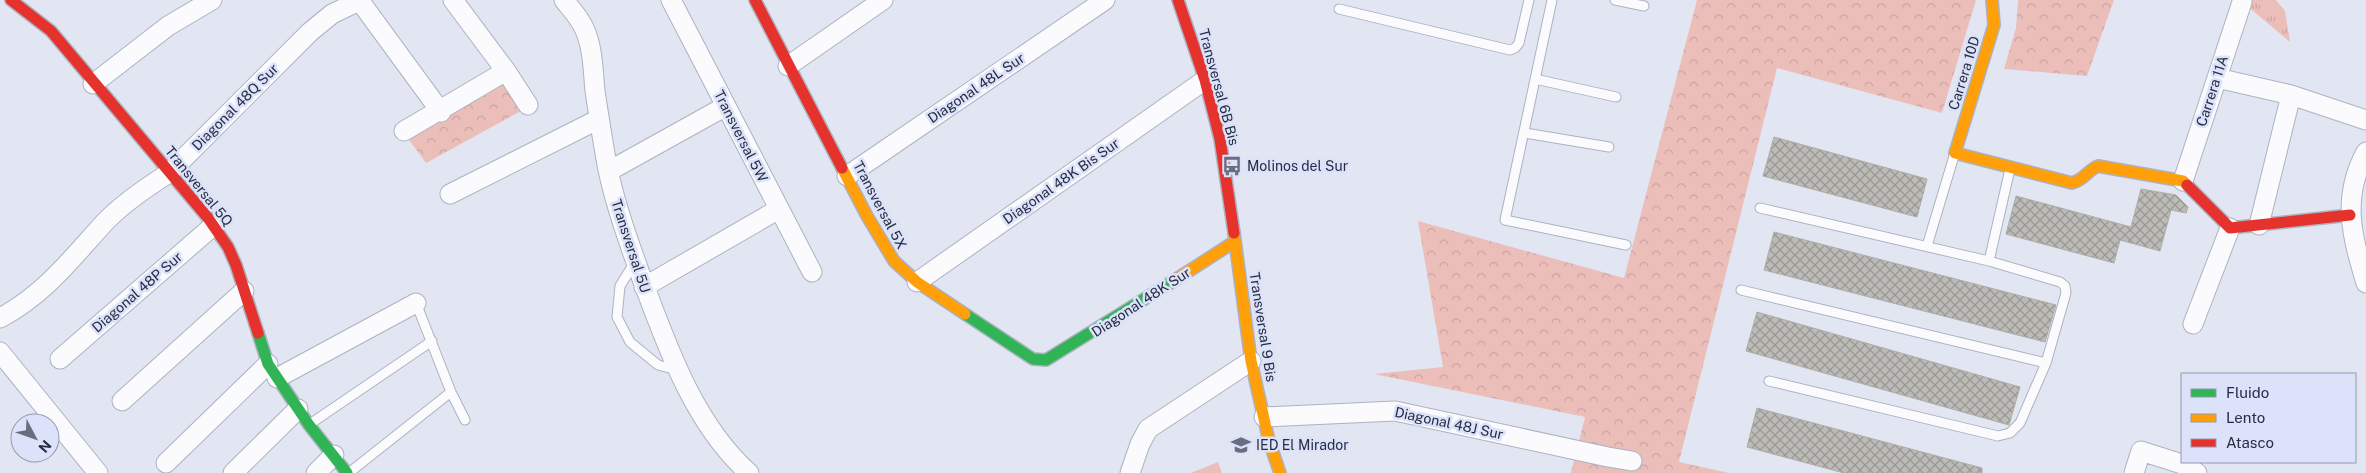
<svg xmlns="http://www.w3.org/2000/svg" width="2366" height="473" font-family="'Public Sans',sans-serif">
<defs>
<pattern id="grass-tufts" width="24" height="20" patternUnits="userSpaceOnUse" patternTransform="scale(1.25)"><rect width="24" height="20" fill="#ecbeba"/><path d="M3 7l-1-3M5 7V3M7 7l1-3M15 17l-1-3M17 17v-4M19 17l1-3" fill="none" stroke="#caa3a1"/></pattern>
<pattern id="park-crowns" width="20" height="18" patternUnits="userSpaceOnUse" patternTransform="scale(1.25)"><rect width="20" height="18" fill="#ecbeba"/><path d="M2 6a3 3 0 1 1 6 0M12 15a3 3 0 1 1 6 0" fill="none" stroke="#caa3a1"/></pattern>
<pattern id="building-cross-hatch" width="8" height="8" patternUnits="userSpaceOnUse" patternTransform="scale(1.25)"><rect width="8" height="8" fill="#bdbbb6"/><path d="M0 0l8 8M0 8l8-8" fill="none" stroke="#999896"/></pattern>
</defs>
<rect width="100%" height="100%" fill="#e2e6f2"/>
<!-- grass -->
<path fill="url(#grass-tufts)" d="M2240 0H2276L2285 11 2290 42Z"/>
<!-- park -->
<path fill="url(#park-crowns)" d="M1697 0H1976L1942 113 1777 68 1679 462 1729 473H1571L1585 417 1374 374 1443 367 1418 221 1624 278Z
M2018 0H2114L2087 76 2004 69 2016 28Z
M501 82 521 111 426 163 407 137Z"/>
<!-- garden -->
<path fill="#ecbeba" d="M1218 462 1222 473H1191Z"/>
<!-- building -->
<path fill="url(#building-cross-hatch)" stroke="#aeaca7" d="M1774 137 1927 179 1917 217 1763 176Z
M2141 189 2176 195 2188 207 2186 213 2171 210 2160 251 2120 240 2114 263 2006 234 2016 196 2131 227Z
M1774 232 2056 305 2045 342 1764 270Z
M1757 312 2020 387 2009 425 1746 351Z
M1757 408 1982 468V473H1844L1747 447Z"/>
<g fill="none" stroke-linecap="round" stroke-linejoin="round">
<defs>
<path id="lane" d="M1552 0 1505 220 1626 245
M1615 0 1644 6
M1339 9 1510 50 1515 48 1519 43 1529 0
M1535 79 1616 97
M1525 133 1609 147
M1760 208 1989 261 2060 282 2065 286 2066 293 2046 363 2020 423 2010 433 1998 436 1769 381
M1927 246 1954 156
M1989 261 2010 169
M635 262 620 286 617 317 630 342 658 365 677 370
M1741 290 2046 363
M416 303 451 392 465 420
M310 424 432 341
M350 472 451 392"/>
<path id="street" d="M359 0 441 112
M453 0 506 71 528 105
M564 0C571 9 579 17 584 28 593 47 593 70 595 91 599 117 603 144 608 170 616 207 629 243 642 279 667 346 694 424 749 473
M671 0 812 272
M788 66 883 0
M2217 78 2291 95 2366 120
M93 84 168 26 212 0
M404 131 506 71
M2366 152C2341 198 2352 236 2366 283
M609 171 726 106
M847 176 1105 0
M2183 181 2242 2
M450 194 599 119
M2259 225 2291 95
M917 282 1205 80
M644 287 779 209
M0 318C44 295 72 258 105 222 123 203 147 187 169 173L310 32 332 14 361 0
M2193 324 2230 228
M0 352 98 473
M60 359 213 226
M277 378 416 303
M122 401 244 291
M1264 417 1395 411 1608 457 1632 461
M166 463 268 364
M233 473 298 409
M316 473 334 455
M1130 473 1140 444 1148 429 1251 361
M2134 473 2141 451 2182 464 2197 473"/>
<path id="fast" d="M965 314 1033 359 1046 360 1175 280
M258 333 268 364 309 425 347 473"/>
<path id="slow" d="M1992 0 1994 25 1955 153 2072 183C2084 180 2087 171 2098 166L2183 181 2187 185
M842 168 867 216 894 261 917 282 965 314
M1234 233 1251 361 1269 441 1280 473
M1175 280 1234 242"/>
<path id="jam" d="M11 0 51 31 208 218 228 247 236 265 258 333
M755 0 842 168
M1178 0 1205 80 1220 139 1234 233
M2187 185 2230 228 2350 215"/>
</defs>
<!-- lane casing -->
<use href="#lane" stroke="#adb2c1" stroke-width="11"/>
<!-- street casing -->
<use href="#street" stroke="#adb2c1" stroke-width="21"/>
<!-- fast casing -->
<use href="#fast" stroke="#adb2c1" stroke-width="14"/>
<!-- slow casing -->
<use href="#slow" stroke="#adb2c1" stroke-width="14"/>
<!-- jam casing -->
<use href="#jam" stroke="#adb2c1" stroke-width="14"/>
<!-- lane -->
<use href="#lane" stroke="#fbfbfd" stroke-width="9"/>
<!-- street -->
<use href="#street" stroke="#fbfbfd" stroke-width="19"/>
<!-- fast -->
<use href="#fast" stroke="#30b455" stroke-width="11"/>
<!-- slow -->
<use href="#slow" stroke="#ff9f0a" stroke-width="11"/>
<!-- jam -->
<use href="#jam" stroke="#e5322d" stroke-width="11"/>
</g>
<!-- icons -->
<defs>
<symbol id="bus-bare" viewBox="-9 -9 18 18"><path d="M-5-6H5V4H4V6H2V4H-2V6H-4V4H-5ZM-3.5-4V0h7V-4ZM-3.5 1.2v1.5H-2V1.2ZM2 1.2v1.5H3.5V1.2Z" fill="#686d7f" stroke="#dbe2f9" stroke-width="2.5" paint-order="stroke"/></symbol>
<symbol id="school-bare" viewBox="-9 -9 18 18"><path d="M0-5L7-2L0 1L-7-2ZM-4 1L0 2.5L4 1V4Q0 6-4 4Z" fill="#686d7f" stroke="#dbe2f9" stroke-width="2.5" paint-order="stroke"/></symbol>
</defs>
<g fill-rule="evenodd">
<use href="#bus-bare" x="1218" y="152" width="28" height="28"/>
<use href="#school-bare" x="1227" y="431" width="28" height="28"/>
</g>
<g text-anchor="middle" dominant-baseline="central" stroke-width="5" stroke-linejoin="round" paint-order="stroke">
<!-- street labels -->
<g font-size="14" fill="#262c41" stroke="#dbe2f9">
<text transform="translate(1964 73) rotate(-73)">Carrera 10D</text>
<text transform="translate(1219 87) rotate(75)">Transversal 6B Bis</text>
<text transform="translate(976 88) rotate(-34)">Diagonal 48L Sur</text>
<text transform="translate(2212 91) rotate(-72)">Carrera 11A</text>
<text transform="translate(235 107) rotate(-45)">Diagonal 48Q Sur</text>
<text transform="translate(741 136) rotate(63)">Transversal 5W</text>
<text transform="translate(1061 181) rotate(-35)">Diagonal 48K Bis Sur</text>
<text transform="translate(199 186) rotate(51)">Transversal 5Q</text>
<text transform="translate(880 205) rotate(62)">Transversal 5X</text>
<text transform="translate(631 246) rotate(72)">Transversal 5U</text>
<text transform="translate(137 292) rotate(-41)">Diagonal 48P Sur</text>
<text transform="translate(1141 302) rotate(-33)">Diagonal 48K Sur</text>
<text transform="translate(1263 327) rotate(81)">Transversal 9 Bis</text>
<text transform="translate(1449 423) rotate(12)">Diagonal 48J Sur</text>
</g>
<!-- poi labels -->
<g font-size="14" fill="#262c41" stroke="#dbe2f9" text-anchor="start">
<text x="1247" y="166">Molinos del Sur</text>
<text x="1256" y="445">IED El Mirador</text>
</g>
</g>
<!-- legend -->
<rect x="2181" y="373" width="175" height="90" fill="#dbe2f9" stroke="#9399af"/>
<rect x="2191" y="389" width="25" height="8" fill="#30b455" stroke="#9399af"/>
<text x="2226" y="398" font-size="15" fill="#262c41">Fluido</text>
<rect x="2191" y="414" width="25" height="8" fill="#ff9f0a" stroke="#9399af"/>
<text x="2226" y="423" font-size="15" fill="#262c41">Lento</text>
<rect x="2191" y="439" width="25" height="8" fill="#e5322d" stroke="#9399af"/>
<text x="2226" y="448" font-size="15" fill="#262c41">Atasco</text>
<!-- north arrow -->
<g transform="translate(35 438) rotate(131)"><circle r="24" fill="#dbe2f9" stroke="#9399af"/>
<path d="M0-4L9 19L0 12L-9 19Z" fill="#686d7f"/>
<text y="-8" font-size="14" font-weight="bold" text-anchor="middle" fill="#262c41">N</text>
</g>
</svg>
